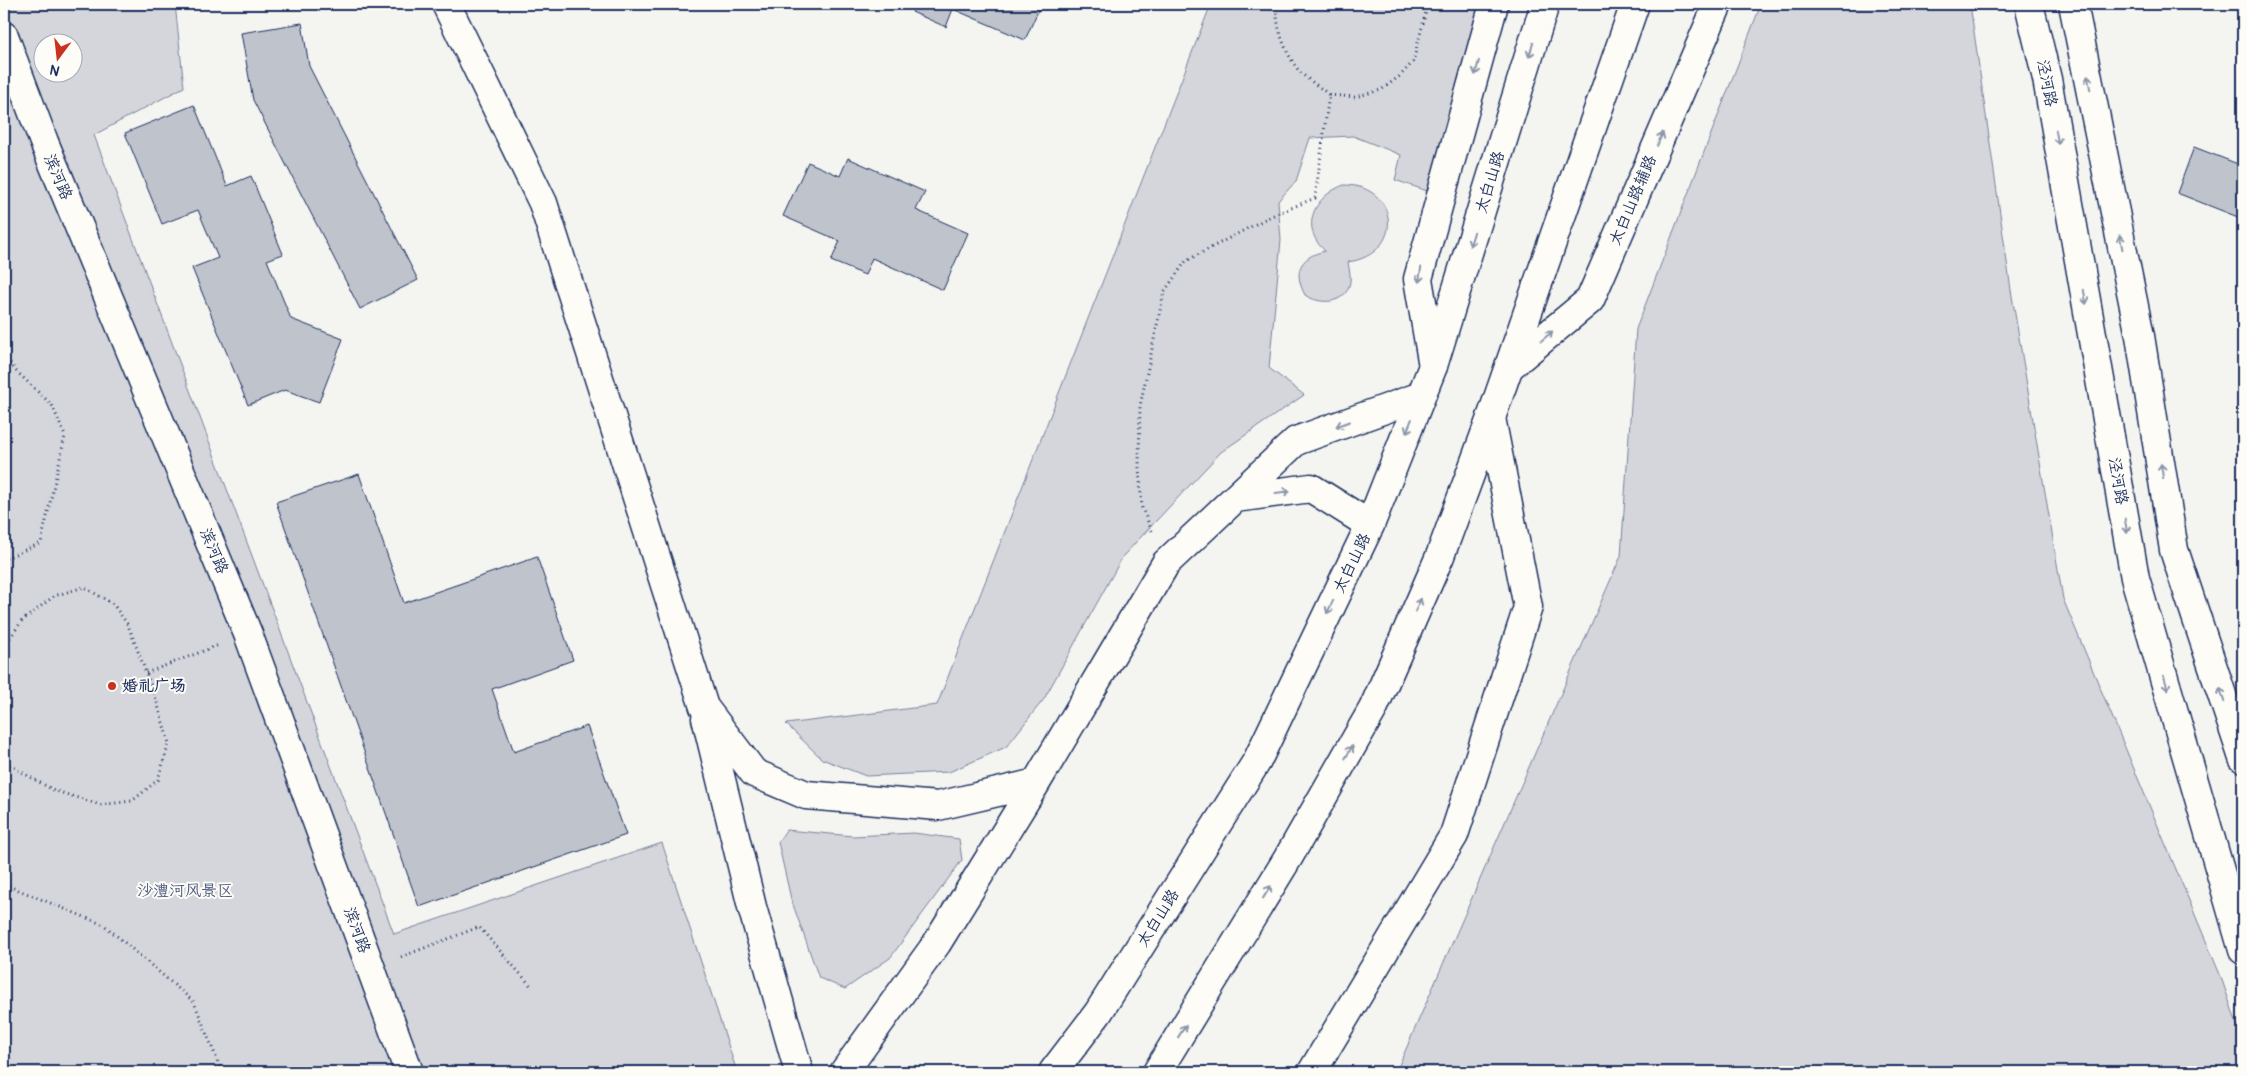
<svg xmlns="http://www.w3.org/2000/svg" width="2247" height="1076" font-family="Pangolin,'LXGW WenKai TC',sans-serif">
<rect width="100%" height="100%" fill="#f4f4f1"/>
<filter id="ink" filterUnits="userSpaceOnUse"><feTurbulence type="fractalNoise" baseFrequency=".02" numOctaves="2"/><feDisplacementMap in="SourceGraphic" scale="10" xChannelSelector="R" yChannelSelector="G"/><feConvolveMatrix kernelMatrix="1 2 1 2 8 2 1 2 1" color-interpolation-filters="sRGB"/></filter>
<g filter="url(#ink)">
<!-- green -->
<path fill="#d4d6db" stroke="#78829c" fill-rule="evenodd" d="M4 4H175L184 87 94 135 394 934 662 843 737 1072H4ZM42 42H72V72H42Z
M1211 4H1486L1433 193 1395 180 1401 155 1353 136 1310 138 1296 181 1278 201 1281 240 1269 368 1304 395 1221 452 1123 556 1044 699 1006 747 949 772 866 776 822 759 786 724 937 705Z
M1761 4H1970L2011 290 2063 599 2221 977 2243 1042V1072H1396L1621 556 1636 329Z
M1344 185C1400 185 1405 254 1348 262 1349 269 1351 276 1350 282 1346 305 1320 305 1305 295 1293 272 1299 257 1325 251 1299 227 1314 196 1344 185Z
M786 830 853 836 914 833 959 839 962 860 890 958 845 989 819 978 791 899 778 842Z"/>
<!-- building -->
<path fill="#bfc3cc" stroke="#1b2f5e" d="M915 4H1041L1025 40 953 9 946 27 912 12Z
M302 23 309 66 418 280 360 309 253 100 241 33Z
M194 105 227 186 251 176 283 254 267 260 291 319 343 339 319 402 285 390 248 405 192 268 218 258 198 210 162 224 125 133Z
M2194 147 2243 166V219L2177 193Z
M848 158 925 192 916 210 968 233 943 290 872 258 865 275 831 261 840 241 783 216 808 162 840 176Z
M359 474 404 603 537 557 573 660 492 689 514 752 587 726 626 835 419 907 276 502Z"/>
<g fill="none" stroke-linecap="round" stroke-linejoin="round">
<defs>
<path id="minor" d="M4 36 44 142 248 634 409 1072
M1433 366 1418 279 1494 4
M1509 367 1590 300 1718 4"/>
<path id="tertiary" d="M446 4 543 203 704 707 754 773 806 795 938 806 1036 783 1166 563 1296 441 1421 396
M2029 4 2047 79 2135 578 2243 950
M2073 4 2140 336 2174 550 2243 758
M1235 498 1311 488 1370 525
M706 718 752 907 799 1072
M844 1072 937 943 1036 783
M1312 1072 1454 835 1528 607 1491 418"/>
<path id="secondary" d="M1053 1072 1098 1013 1257 761 1370 525 1433 366 1545 4
M1157 1072 1288 858 1373 709 1440 556 1491 418 1635 4"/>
</defs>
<!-- minor casing -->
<use href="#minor" stroke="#1b2f5e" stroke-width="31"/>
<!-- tertiary casing -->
<use href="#tertiary" stroke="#1b2f5e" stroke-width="31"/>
<!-- secondary casing -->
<use href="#secondary" stroke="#1b2f5e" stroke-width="31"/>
<!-- path -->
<path stroke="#1b2f5e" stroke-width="3" stroke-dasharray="1 4" stroke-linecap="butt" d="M1329 95 1355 97 1381 90 1400 76 1413 62 1428 4
M4 153 13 151
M4 355 16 371 52 405 65 436 41 543 4 559
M1152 531 1142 508 1139 468 1140 406 1164 292 1186 261 1269 217 1315 198 1329 95C1320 87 1310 81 1301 73 1287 58 1273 23 1278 4
M4 646 22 621 54 596 84 587 113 604 128 625 156 699 169 743 158 780 132 801 100 805 53 790 4 762
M146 673 219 645
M4 884 104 925 194 1002 222 1072
M401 957 479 927 531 986"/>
<!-- minor -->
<use href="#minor" stroke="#fdfcf7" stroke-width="28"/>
<!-- tertiary -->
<use href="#tertiary" stroke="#fdfcf7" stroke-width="28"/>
<!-- secondary -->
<use href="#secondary" stroke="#fdfcf7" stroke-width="28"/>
</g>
<!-- one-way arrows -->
<defs><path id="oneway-shaft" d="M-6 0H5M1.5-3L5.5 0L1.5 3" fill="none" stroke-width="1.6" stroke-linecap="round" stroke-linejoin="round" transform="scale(1.25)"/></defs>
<g stroke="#8c96aa">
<use href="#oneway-shaft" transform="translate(1531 50) rotate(107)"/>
<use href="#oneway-shaft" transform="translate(1477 68) rotate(105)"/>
<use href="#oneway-shaft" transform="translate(2089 83) rotate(-101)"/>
<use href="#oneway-shaft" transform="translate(2057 137) rotate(80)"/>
<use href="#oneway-shaft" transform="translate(1660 139) rotate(-67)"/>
<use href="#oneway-shaft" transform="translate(1472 239) rotate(107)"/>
<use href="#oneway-shaft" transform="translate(2121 242) rotate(-101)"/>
<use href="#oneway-shaft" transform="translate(1420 275) rotate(99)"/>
<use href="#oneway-shaft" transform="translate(2085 297) rotate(80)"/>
<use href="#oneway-shaft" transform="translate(1547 336) rotate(-40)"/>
<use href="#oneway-shaft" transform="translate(1343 424) rotate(160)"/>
<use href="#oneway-shaft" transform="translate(1409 426) rotate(112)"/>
<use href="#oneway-shaft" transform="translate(2162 471) rotate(-99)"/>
<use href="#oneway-shaft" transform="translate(1283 492) rotate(-7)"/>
<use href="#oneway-shaft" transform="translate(2126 526) rotate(80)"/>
<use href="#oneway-shaft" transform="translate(1418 605) rotate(-67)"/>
<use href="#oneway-shaft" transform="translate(1330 607) rotate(116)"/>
<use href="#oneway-shaft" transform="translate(2166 683) rotate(74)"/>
<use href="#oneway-shaft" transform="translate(2222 695) rotate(-108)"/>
<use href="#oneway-shaft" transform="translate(1349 752) rotate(-60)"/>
<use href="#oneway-shaft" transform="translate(1267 892) rotate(-58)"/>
<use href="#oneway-shaft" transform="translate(1182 1031) rotate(-58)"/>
</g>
</g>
<!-- markers -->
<circle fill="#c8321e" stroke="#fdfcf7" stroke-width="2" cx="112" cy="686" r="5"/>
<g text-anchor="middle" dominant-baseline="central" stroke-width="4" stroke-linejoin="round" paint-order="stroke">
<!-- street labels -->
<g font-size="16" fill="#1b2f5e" stroke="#fdfcf7">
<text transform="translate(2047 83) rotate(79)">泾河路</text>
<text transform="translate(58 177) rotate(67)">滨河路</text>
<text transform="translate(1490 182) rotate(-73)">太白山路</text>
<text transform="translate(1633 200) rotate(-67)">太白山路辅路</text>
<text transform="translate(2118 481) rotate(80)">泾河路</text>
<text transform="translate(214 551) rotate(67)">滨河路</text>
<text transform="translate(1352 563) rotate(-64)">太白山路</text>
<text transform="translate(1158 918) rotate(-58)">太白山路</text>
<text transform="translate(357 930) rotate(70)">滨河路</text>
</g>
<!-- poi labels -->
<g font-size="16" font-weight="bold" fill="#1b2f5e" stroke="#fdfcf7" text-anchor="start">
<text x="122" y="686">婚礼广场</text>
</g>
<!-- park labels -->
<g font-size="16" fill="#49597d" stroke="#fdfcf7">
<text x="185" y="891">沙澧河风景区</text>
</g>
</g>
<!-- margin -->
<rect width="2247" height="1076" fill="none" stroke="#fdfcf7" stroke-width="20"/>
<rect x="10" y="10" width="2227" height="1056" fill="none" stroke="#1b2f5e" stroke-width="2" filter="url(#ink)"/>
<!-- north arrow -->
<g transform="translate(58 58) rotate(195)"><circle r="24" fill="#fdfcf7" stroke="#a3aaba"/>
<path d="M0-4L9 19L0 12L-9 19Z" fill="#c8321e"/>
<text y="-8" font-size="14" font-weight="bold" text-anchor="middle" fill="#1b2f5e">N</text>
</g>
</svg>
